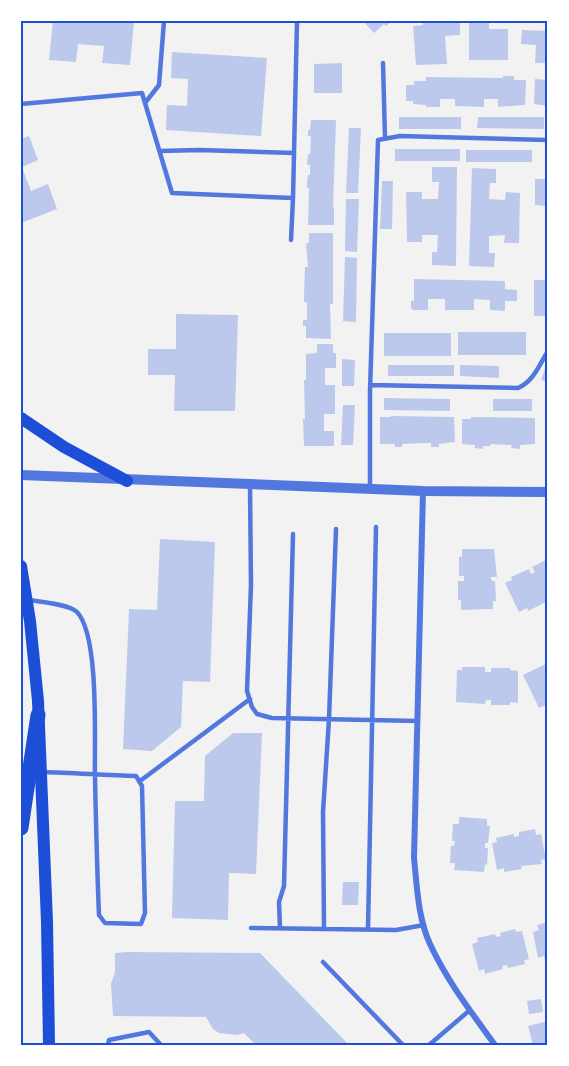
<svg xmlns="http://www.w3.org/2000/svg" width="569" height="1066" font-family="Lato,sans-serif">
<rect width="100%" height="100%" fill="#f2f2f2"/>
<!-- building -->
<path fill="#bdc9ec" d="M53 21H134L130 65 102 63 104 46 78 44 76 62 49 60Z
M363 21H392L386 26 384 24 374 33Z
M423 21H460V35L445 36 447 64 416 65 413 26 423 25Z
M469 21H489V29H508V60H469Z
M522 30 548 31V63H535L536 45 521 44Z
M172 52 267 58 261 136 166 130 167 105 187 106 188 79 171 78Z
M342 63V93H314V64Z
M503 76H514V80H526L525 105 498 107V99H484V107L455 106V99H440V107H426V105L413 104V101H406V85H414V81H426V77L503 78Z
M535 79 548 80V106L534 104Z
M399 117H461V129H399Z
M478 117H544V129L477 128Z
M311 120H336L333 207H334V225H308L309 188H307V182L308 175H310V165H307L308 154H310L311 136H308V130H310Z
M349 128H361L358 193H346Z
M29 136 38 160 22 167 31 191 48 184 57 209 21 223V139Z
M395 149H460V161H395Z
M466 150H532V162H466Z
M432 167H457L456 266 432 265V252H437L438 235H422V242H407L406 192H422V199H438L439 182H432Z
M472 168 496 169V183H490L489 199 505 200 506 192 520 193 519 243H504L505 235 489 236V253H495L494 267 469 266Z
M535 179H547L546 206 535 205Z
M382 181H393L392 229H380Z
M346 199H359L357 252 345 251Z
M309 233H333V304H330L331 339 306 338V326H303V320H307V302H304V295L305 267H308L306 243H309Z
M345 257 357 258 356 322 343 321Z
M414 279 505 281V289L517 290V301H505V311L490 310V300L474 299V310H445V299H428V310H413L411 308V301H414Z
M534 280H545V316H534Z
M176 314 238 315 235 411H174L175 375H148V349H176Z
M458 332H526V355H458Z
M384 333H451V356H384Z
M317 344H333V353H336V368H325V385H335V414H324V431H334V446H304L303 419H305L304 380H306V354L317 353Z
M342 359 355 360 354 386H342Z
M548 359V382L541 380Z
M388 365H454V376H388Z
M460 365 499 366V378L460 376Z
M384 398 450 399V411L384 410Z
M493 399H532V411H493Z
M343 405H355L353 445H341Z
M391 416 454 417 455 442 439 444V447H431V443H425L402 444V447H395V444H380V417H391Z
M471 417 535 418V444L520 445V449L511 448 512 445 491 444 490 446H483V449L475 448V445L462 444V419H471Z
M160 539 215 542 210 682 183 681 181 727 152 751 123 749 129 609 157 610Z
M462 549H494L497 577H491L492 581H495L496 601H493V609L461 610V600H458V581H464V576H459V557H462Z
M548 559V601L528 611 527 608 519 612 505 583 512 580 511 577 529 569 531 574 535 572 532 567Z
M548 663V704L539 708 523 675Z
M462 667H485V672H491V668H510V670L518 671V703L510 702V705H491V700H486L485 704 456 702 457 670H462Z
M233 733H262L256 874 229 873 228 920 172 918 175 801H204L205 756Z
M459 817 487 819V826H490L488 843H485V848H488L487 865 485 864 484 872 454 870 455 863H450L451 846H454L455 841H452L453 824H459Z
M535 829 536 835 541 834 546 859 541 860 542 864 521 866 522 869 504 872V868L497 870 492 843 497 842 496 838 514 834V837L519 836V832Z
M343 882H359L358 905H342Z
M548 922V960H545L544 956 538 958 533 932 539 930 537 925Z
M515 929 516 932 522 931 529 959 524 960 525 964 508 968 507 965 502 966 503 969 485 974 484 969 479 971 472 944 478 942 477 938 495 934 496 937 501 936 500 933Z
M128 952 260 953 349 1045H256L244 1033 237 1035 219 1033 213 1029 206 1017 113 1016 111 984 115 972V953Z
M541 999 543 1012 529 1014 527 1001Z
M548 1021V1045H533L528 1026Z"/>
<g fill="none" stroke-linecap="round" stroke-linejoin="round">
<!-- service -->
<path stroke="#5277de" stroke-width="4.5" d="M383 63 385 138
M145 103 159 85 164 21
M21 104 142 93 172 193 293 198 291 240
M160 151 199 150 294 153
M293 198 297 21
M370 385 518 388C534 381 539 365 548 351
M250 485 251 585 247 691 252 707 257 714 272 718 418 721
M370 489V391L378 140 400 136 548 140
M29 600C41 602 69 604 77 612 100 636 94 744 95 778 96 824 97 869 99 915L105 923 141 924 145 913 142 786 136 776C105 775 74 773 43 772
M140 781 250 699
M251 928 396 930 424 925
M280 928 279 902 284 886 293 534
M324 928 323 812 329 719 336 529
M368 929 376 527
M323 962 403 1045
M108 1045 109 1040 149 1032 161 1045
M429 1045 470 1010"/>
<!-- minor -->
<path stroke="#5277de" stroke-width="6" d="M423 491 414 858C417 887 418 918 430 944 447 981 472 1013 495 1045"/>
<!-- tertiary -->
<path stroke="#5277de" stroke-width="10" d="M21 475 423 491 548 492"/>
<!-- secondary -->
<path stroke="#1d4ed8" stroke-width="12" d="M21 418 64 447 127 481
M21 566 30 621 38 701 47 922 49 1045"/>
<!-- motorway -->
<path stroke="#1d4ed8" stroke-width="15" d="M21 828 38 715"/>
</g>
<!-- border -->
<rect width="569" height="1066" fill="none" stroke="#ffffff" stroke-width="45"/>
<rect x="22" y="22" width="524" height="1022" fill="none" stroke="#1d4ed8" stroke-width="2"/>
</svg>
